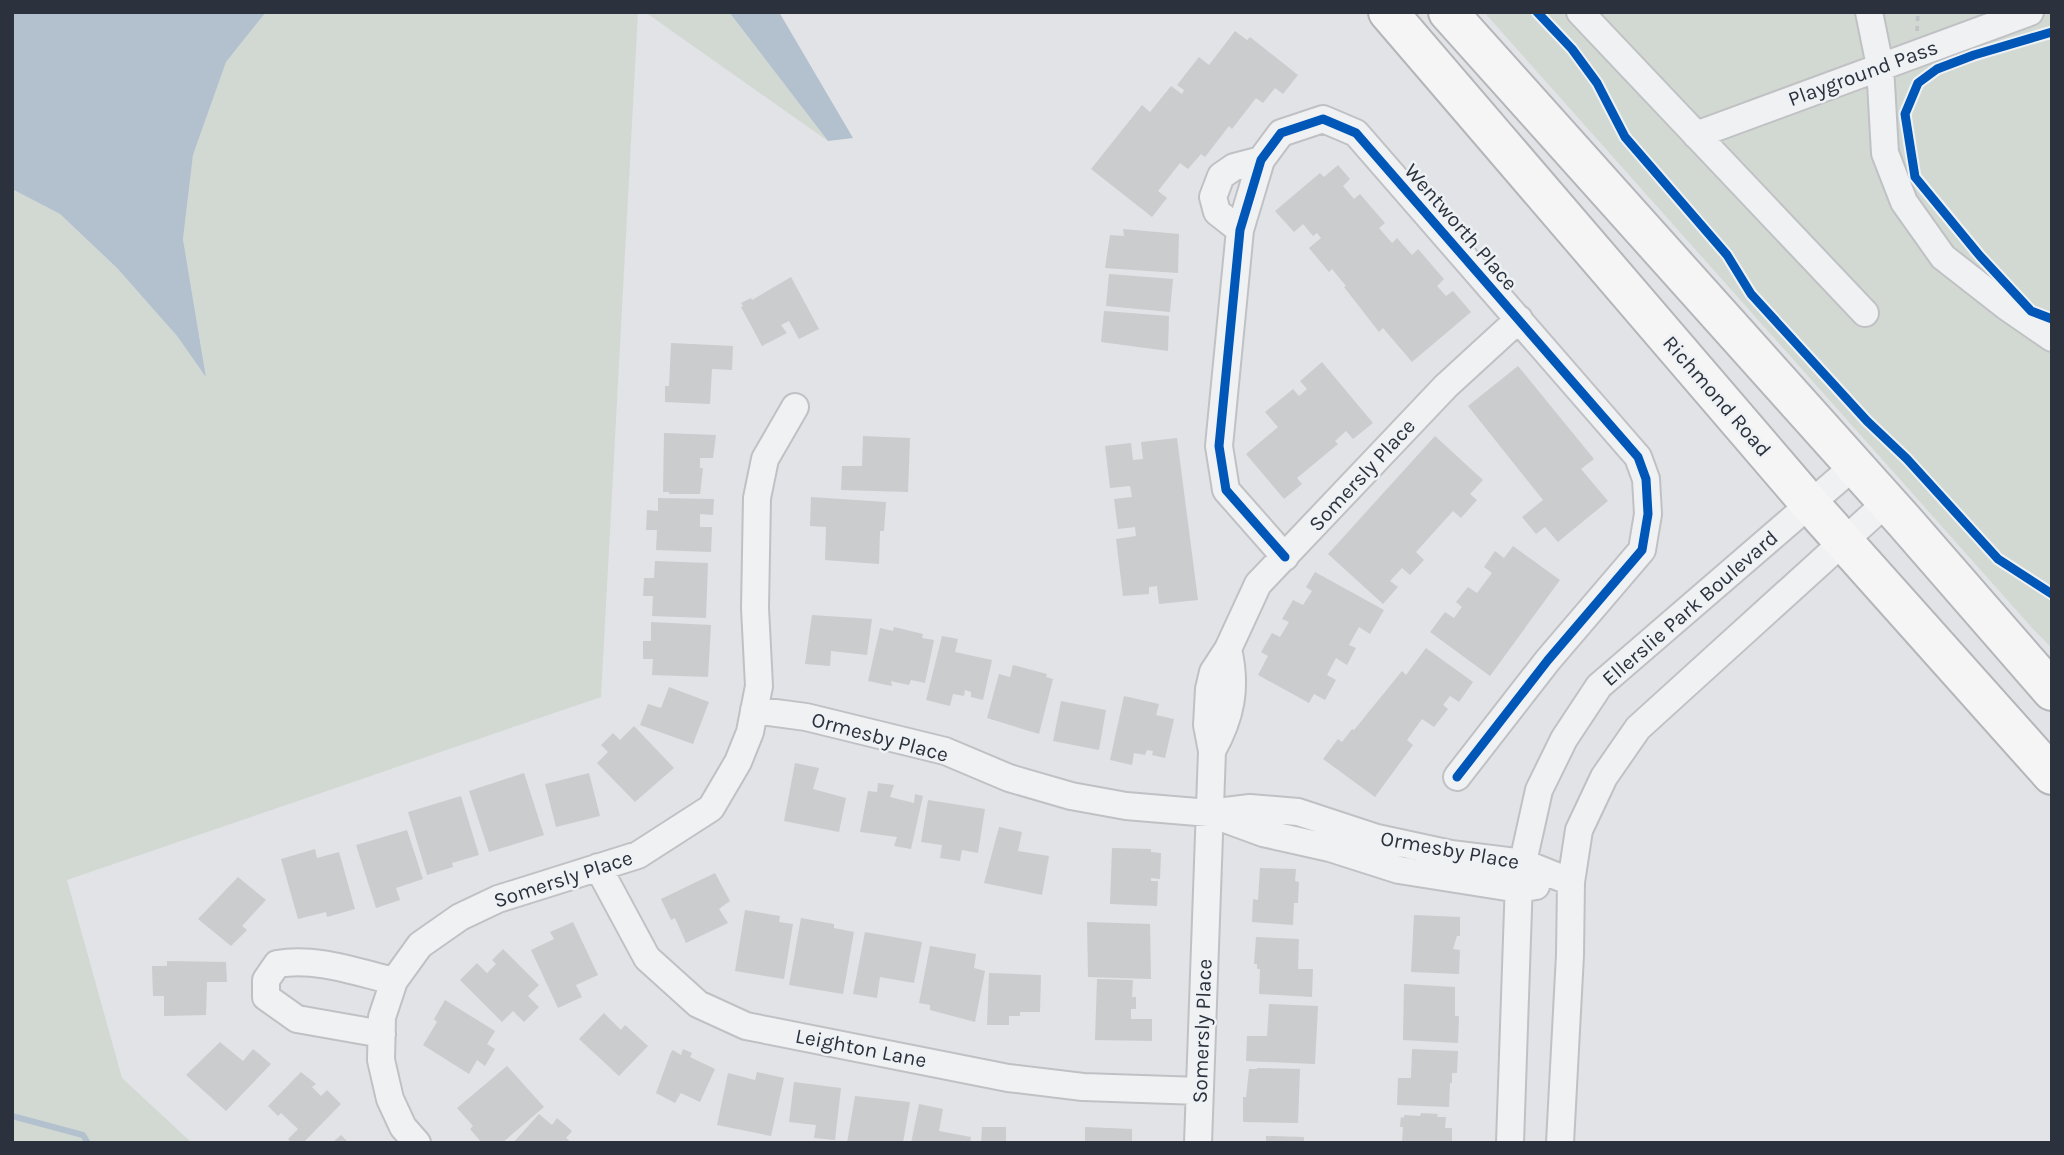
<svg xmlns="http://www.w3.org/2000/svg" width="2064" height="1155" font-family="Karla,sans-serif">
<rect width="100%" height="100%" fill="#e1e3e6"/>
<!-- green -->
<path fill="#d2d9d2" d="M266 12H638L601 697 67 880 122 1078 192 1143H12V189L60 214 117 268 177 336 206 376 183 239 193 155 226 62Z
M645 12H729L828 141Z
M1484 12H2052V648L2035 631Z"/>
<!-- water -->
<path fill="#b3c0ce" d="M12 12H266L226 62 193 155 183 239 206 377 177 336 117 268 60 214 12 189Z
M729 12H779L853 138 828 141Z"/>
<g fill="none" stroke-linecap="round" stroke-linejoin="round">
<!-- stream -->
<path stroke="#b3c0ce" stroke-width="6" d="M12 1116 83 1135 88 1143"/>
</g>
<!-- building -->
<path fill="#caccce" d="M1235 31 1247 40 1250 37 1298 75 1283 94 1275 88 1263 103 1256 98 1232 129 1229 126 1205 157 1201 154 1188 169 1180 163 1158 191 1167 198 1152 217 1091 169 1142 105 1150 112 1171 86 1182 94 1184 90 1177 85 1199 57 1209 65Z
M1338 165 1350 179 1343 186 1354 199 1360 194 1385 223 1379 228 1392 243 1397 238 1412 255 1418 249 1444 279 1437 286 1446 296 1453 291 1471 312 1412 362 1383 328 1379 332 1344 287 1346 286 1332 269 1329 272 1309 248 1321 238 1317 233 1313 236 1303 224 1294 232 1275 211 1320 173 1324 177Z
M1123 229 1179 234 1178 273 1105 268 1110 235 1124 236Z
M1109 274 1173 279 1170 312 1106 306Z
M791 277 819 329 799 339 789 321 781 325 787 333 762 346 741 307 743 306 741 303 751 298 752 300Z
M1104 311 1169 316 1168 351 1101 342Z
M671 343 733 346 732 370 712 369 710 404 665 402V386H669Z
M1322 362 1373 423 1353 439 1346 431 1335 441 1338 444 1297 478 1302 484 1284 499 1246 454 1278 427 1265 412 1293 389 1299 396 1307 389 1300 381Z
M1518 366 1594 459 1581 469 1608 501 1558 542 1545 527 1536 534 1522 517 1543 500 1468 406Z
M664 433 716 435 713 458H700V468H703L700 494H669V492H663Z
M863 436 910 438 908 492 841 490 842 466H862Z
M1435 436 1483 480 1470 494 1477 500 1461 518 1453 511 1416 552 1424 560 1410 575 1402 568 1390 581 1398 587 1383 604 1328 554Z
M1177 438 1198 600 1159 604 1157 586 1149 587V594L1123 596 1116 539 1136 536 1135 527 1118 529 1114 499 1132 497 1130 486 1110 488 1105 446 1131 443 1133 460 1143 459 1141 442Z
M811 497 886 502 884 531H880L879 564 825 560 826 527 810 526Z
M658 498 714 499 713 515 700 514V527H712L711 552 656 550 657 530H646L647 510 658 511Z
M1513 546 1560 580 1490 676 1430 632 1445 612 1454 618 1462 607 1456 602 1468 587 1477 593 1492 573 1484 567 1495 551 1504 558Z
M655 561 708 563 706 618 652 616 653 596H643L644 578H654Z
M1315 572 1384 610 1370 634 1359 627 1349 645 1356 648 1347 665 1336 658 1327 675 1336 680 1325 700 1314 694 1309 703 1258 675 1268 656 1261 652 1272 633 1280 637 1289 622 1282 619 1293 600 1303 605 1312 591 1306 587Z
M812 615 872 619 867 655 831 651 830 666 805 664Z
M651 622 711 625 708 677 652 675 653 659H643V641H651Z
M894 627 923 634 922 638 934 640 925 683 911 680 909 685 891 681 892 686 868 681 880 628 893 631Z
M942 636 958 639 955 652 992 660 983 700 971 697V692L965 690 964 696 953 694 950 706 926 700Z
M1426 648 1473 682 1459 702 1450 696 1443 705 1448 709 1434 727 1422 719 1407 740 1413 745 1375 797 1323 759 1338 739 1342 742 1352 729 1354 730 1402 671 1406 675Z
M1013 665 1047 674 1046 677 1053 679 1039 734 987 718 999 674 1010 677Z
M669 687 709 702 693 744 640 725 648 704 661 708Z
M1124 696 1159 704 1156 715 1174 719 1165 758 1152 755 1153 751 1147 750 1145 755 1134 753 1132 765 1110 760Z
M1061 701 1106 710 1099 750 1053 741Z
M634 726 674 768 635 802 597 763 608 752 601 745 613 733 620 740Z
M795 763 819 768 813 789 846 798 839 832 784 821Z
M524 773 544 835 489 852 469 791Z
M589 773 600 816 556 827 545 784Z
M878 783 894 785 890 797 914 803 915 794 923 796 911 849 894 846 897 837 860 832 868 791 877 792Z
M461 796 479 855 452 863 453 867 427 875 408 812Z
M928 800 985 809 978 853 962 850 960 861 940 858 942 845 921 842Z
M999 827 1022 832 1018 851 1049 856 1042 895 984 883Z
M407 830 423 879 396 888 400 900 376 908 356 845Z
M1112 848 1151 849V852L1161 853 1160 879 1151 878V881H1158L1157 906 1110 904Z
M315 849 317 858 339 852 355 909 327 917 326 912 298 919 281 859Z
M1260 868 1296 869 1295 881 1299 882 1298 903H1294L1293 925 1252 922 1253 899 1258 900Z
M715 873 730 901 719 909 728 923 686 943 675 918 671 920 661 899Z
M238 877 266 900 242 926 247 930 231 946 198 919Z
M745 910 780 916 779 922 793 924 784 979 735 971Z
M1414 915 1460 917V936H1457L1453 949 1460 950 1459 974 1411 972Z
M801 918 834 924V928L854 932 843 994 789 985Z
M573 922 598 975 576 985 582 997 558 1008 531 950 554 939 550 932Z
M1087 922 1150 924 1151 979 1088 977Z
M865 932 922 942 914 983 880 977 877 998 853 994Z
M1256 937 1299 939 1298 969H1313L1312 997 1259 994 1260 969H1257V964H1254Z
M930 946 976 954 974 968 985 971 975 1022 930 1010V1005L919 1003Z
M503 949 539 985 528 996 539 1007 524 1022 513 1011 502 1022 460 980 477 963 487 973 496 964 492 960Z
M167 961 226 962 227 982H207L206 1015 164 1016V996H153L152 966H167Z
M989 973 1041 975 1040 1012H1020V1016H1009V1025H987Z
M1097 979 1133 980 1132 997H1136V1009H1131V1019H1152V1041L1095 1040Z
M1404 984 1455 987V1016H1459L1458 1043 1403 1040Z
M445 1000 495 1031 487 1044 495 1049 485 1066 477 1060 469 1074 423 1045 437 1022 434 1019Z
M1269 1004 1318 1006 1315 1064 1246 1061 1247 1036H1267Z
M604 1013 621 1030 625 1025 648 1046 619 1076 579 1039Z
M220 1042 243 1061 253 1049 271 1064 226 1111 186 1075Z
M683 1049 692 1053 690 1057 715 1069 700 1102 681 1093 675 1103 656 1093 671 1052 673 1050 681 1055Z
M1412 1049 1458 1051 1457 1073H1452V1083H1450L1449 1107 1397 1105 1398 1078H1411Z
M507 1066 544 1107 502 1143H482L470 1129 473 1126 457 1108Z
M1257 1068 1300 1069 1298 1123 1243 1122V1097H1246L1249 1069H1257Z
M301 1072 316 1084 312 1087 321 1096 327 1090 341 1104 303 1143H292L288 1139 298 1129 281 1113 278 1116 268 1106Z
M757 1072 784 1078 771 1136 717 1125 728 1073 755 1080Z
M794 1082 841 1088 835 1140 814 1138 816 1125 789 1122Z
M855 1096 910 1102 903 1143H847Z
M919 1104 943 1109 939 1131 971 1137 970 1143H911Z
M1421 1113 1438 1114 1437 1117H1446L1445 1128H1452V1143H1402L1403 1127H1400L1401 1117 1404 1118V1115L1420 1116Z
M539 1114 552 1125 557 1118 572 1131 566 1138 572 1143H513Z
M982 1127H1006V1143H981Z
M1085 1127 1132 1129V1143H1085Z
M341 1135 349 1143H332Z
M1266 1136 1304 1137V1143H1266Z"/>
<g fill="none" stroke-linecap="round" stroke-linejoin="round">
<defs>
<path id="street" d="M1580 12 1865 313
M1869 12 1880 66 1885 153 1904 202 1943 257 2007 307 2052 338
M1696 135 2030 12
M1240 230 1217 212 1213 197 1221 176 1234 167 1261 160
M1285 557 1226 490 1219 446 1240 230 1261 160 1281 133 1323 119 1356 133 1638 457 1646 479 1648 514 1642 550 1548 660 1457 777
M754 710 806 717 945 751 1009 778 1071 796 1126 806 1209 813 1250 808 1298 812 1377 838 1451 854 1524 863 1571 882
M1212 751C1231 717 1237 688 1228 649
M1214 815 1263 833 1330 848 1399 870 1519 889 1536 886
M598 867 647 958 698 1004 746 1026 1008 1078 1083 1087 1200 1091
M382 1034 297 1019 266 997V980L277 964C316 957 356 972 394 981
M417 1143 403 1127 390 1099 381 1060 382 1017 394 981 420 945 460 917 498 899 638 855 711 808 738 762 750 732 759 686 755 608 757 498 765 459 795 407
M1198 1143 1212 751 1207 725 1209 689 1213 672 1228 649 1258 584 1446 386 1519 319
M1510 1143 1519 880 1539 790 1564 739 1599 686 1854 466
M1560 1143 1570 955 1571 882 1579 830 1604 777 1638 728 1887 502"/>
<path id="highway" d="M1388 12 1810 504 2052 775
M1448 12 1905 522 2052 691"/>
</defs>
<!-- street casing -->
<use href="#street" stroke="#c0c1c4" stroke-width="30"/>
<!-- highway casing -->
<use href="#highway" stroke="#b4b6ba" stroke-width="42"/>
<!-- path -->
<path stroke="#c1c4c6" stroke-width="3.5" stroke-dasharray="5 5" stroke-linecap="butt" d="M1917 31 1918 12"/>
<!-- street -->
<use href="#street" stroke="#f0f1f3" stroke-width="26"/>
<!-- highway -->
<use href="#highway" stroke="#f5f5f6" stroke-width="38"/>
<defs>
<path id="cycleway" d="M1537 12 1572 49 1597 83 1625 137 1727 255 1751 294 1867 421 1907 459 1998 559 2052 594
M2052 32 1974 55 1937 69 1918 83 1905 114 1915 177 1980 256 2031 311 2052 319
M1285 557 1226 490 1219 446 1240 230 1261 160 1281 133 1323 119 1356 133 1638 457 1646 479 1648 514 1642 550 1548 660 1457 777"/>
</defs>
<!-- cycleway casing -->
<use href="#cycleway" stroke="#eff2f5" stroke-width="13"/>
<!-- cycleway -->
<use href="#cycleway" stroke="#0057b8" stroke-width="9"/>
</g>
<g text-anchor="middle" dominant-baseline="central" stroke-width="5" stroke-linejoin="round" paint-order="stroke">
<!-- street labels -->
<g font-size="21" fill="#2b323d" stroke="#eff2f5">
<text transform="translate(1863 73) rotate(-20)">Playground Pass</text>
<text transform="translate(1461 227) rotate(49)">Wentworth Place</text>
<text transform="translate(1717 396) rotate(49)">Richmond Road</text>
<text transform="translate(1362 475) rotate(-47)">Somersly Place</text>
<text transform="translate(1690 608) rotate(-41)">Ellerslie Park Boulevard</text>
<text transform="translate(880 737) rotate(15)">Ormesby Place</text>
<text transform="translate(1450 850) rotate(10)">Ormesby Place</text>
<text transform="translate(563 879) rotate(-18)">Somersly Place</text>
<text transform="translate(1202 1031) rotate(-88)">Somersly Place</text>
<text transform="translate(861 1048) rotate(11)">Leighton Lane</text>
</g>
</g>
<!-- border -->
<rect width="2064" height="1155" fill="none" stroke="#2b323d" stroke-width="28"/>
</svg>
